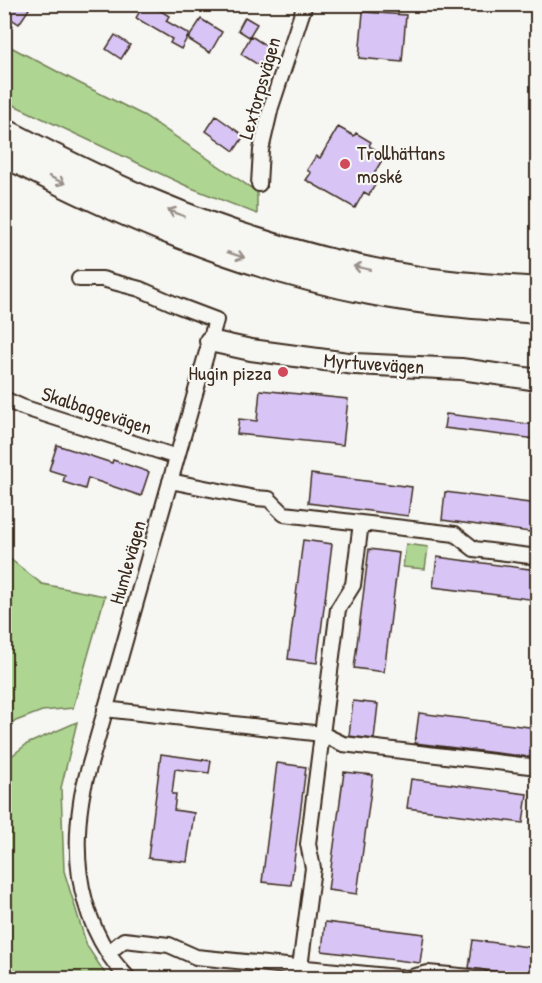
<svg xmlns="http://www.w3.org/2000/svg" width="542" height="983" font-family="'Patrick Hand',sans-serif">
<rect width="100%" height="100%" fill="#f6f6f2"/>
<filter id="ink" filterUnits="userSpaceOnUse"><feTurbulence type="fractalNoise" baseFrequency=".0167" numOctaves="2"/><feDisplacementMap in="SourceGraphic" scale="12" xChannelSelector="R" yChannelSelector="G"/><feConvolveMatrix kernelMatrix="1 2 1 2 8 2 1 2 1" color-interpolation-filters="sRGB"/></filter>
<g filter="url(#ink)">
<!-- green -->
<path fill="#aed692" stroke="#748058" stroke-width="1.5" d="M5 44 79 83 145 116 257 192V214L189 187 5 101Z
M406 544 428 547 425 569 403 567Z
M5 555 42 584 105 596 73 708 42 711 8 724 5 727Z
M77 722 61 788 64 871 87 946 108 978H5V761L27 744Z"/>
<!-- building -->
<path fill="#d8c5f6" stroke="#3b2a1e" stroke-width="1.5" d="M4 4H22L29 9 19 24 4 14Z
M144 4H150L169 16 166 21 189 34 181 49 170 43 172 39 136 18Z
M363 12 406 15 402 62 359 58Z
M245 17 257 24 249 37 238 30Z
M201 19 222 32 210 53 188 39Z
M115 35 130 45 121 59 106 49Z
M251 36 270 48 260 66 241 54Z
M216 116 244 136 234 151 206 131Z
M338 127 354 136 356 133 371 142 369 146 385 155 372 177 378 180 369 195 364 192 355 208 306 180 311 173 307 170 316 156 320 158Z
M260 390 348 399 343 445 237 434 239 419 257 421Z
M446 414 537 425V439L444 428Z
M57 445 112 463 113 460 149 472 141 496 88 478 85 489 63 482 65 475 49 470Z
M311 474 412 487 408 516 308 503Z
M445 492 537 504V533L442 520Z
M303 540 332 544 317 663 288 659Z
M369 549 399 553 384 672 354 668Z
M437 557 537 570V600L433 587Z
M353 701 378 704 374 739 349 736Z
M419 713 537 728V758L415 743Z
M161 754 211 761 209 773 175 769 172 794H176L174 810 194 813 187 862 148 858Z
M277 763 306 767 291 885 262 882Z
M344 772 373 775 357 894 328 890Z
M411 779 527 794 523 823 407 808Z
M325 922 424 934 420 963 322 951Z
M473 940 537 948V976L469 968Z"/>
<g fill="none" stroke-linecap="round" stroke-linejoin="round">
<defs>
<path id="street" d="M259 184 261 150 271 107 305 4
M79 279H102L140 289 179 306 216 320 92 757C88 771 83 786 81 802 73 855 78 906 108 953 113 962 121 970 128 978
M4 399 22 407 177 457
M170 481 255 498 269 499 284 514 455 534 474 549 538 557
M105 709 322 734 343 744 538 767
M108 953 124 940 169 945 196 957 407 978 428 973 482 978
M300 967 313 868 308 844 338 609 353 585 361 523"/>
<path id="secondary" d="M210 341 251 350 355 364 461 369 538 380"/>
<path id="highway" d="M4 132C54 158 105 184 157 205 240 240 330 266 419 280 458 286 498 288 538 291
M4 153C120 214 241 266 370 291 425 302 481 306 538 310"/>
</defs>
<!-- street casing -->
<use href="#street" stroke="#3b2a1e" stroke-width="18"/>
<!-- secondary casing -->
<use href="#secondary" stroke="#3b2a1e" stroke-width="24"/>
<!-- highway casing -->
<use href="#highway" stroke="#3b2a1e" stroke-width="30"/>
<!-- street -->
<use href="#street" stroke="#f6f6f2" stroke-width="14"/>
<!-- secondary -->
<use href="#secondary" stroke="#f6f6f2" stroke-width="20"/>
<!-- highway -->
<use href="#highway" stroke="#f6f6f2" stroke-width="26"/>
</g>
<!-- one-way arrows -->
<defs><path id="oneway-shaft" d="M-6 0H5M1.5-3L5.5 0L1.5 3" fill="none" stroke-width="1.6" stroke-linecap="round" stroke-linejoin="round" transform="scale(1.5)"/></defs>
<g stroke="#989088">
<use href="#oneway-shaft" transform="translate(57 180) rotate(26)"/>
<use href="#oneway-shaft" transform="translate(176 213) rotate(-158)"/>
<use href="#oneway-shaft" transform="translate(236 255) rotate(18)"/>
<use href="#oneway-shaft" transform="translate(362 268) rotate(-168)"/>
</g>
</g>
<!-- markers -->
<g fill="#d1495b" stroke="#f6f6f2" stroke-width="2">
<circle cx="345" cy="164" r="6"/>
<circle cx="283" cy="372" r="6"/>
</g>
<g text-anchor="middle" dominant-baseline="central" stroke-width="4.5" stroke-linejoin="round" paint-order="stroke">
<!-- street labels -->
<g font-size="20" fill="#3b2a1e" stroke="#f6f6f2">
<text transform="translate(259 88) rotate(-74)">Lextorpsvägen</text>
<text transform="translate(374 363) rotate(4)">Myrtuvevägen</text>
<text transform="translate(97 410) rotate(18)">Skalbaggevägen</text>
<text transform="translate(127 562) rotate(-74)">Humlevägen</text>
</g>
<!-- poi labels -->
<g font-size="20" fill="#3b2a1e" stroke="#f6f6f2" text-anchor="start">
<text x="357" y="152">Trollhättans<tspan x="357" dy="23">moské</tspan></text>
<text x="271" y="372" text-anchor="end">Hugin pizza</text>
</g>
</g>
<!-- margin -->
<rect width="542" height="983" fill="none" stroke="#f6f6f2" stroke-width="24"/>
<rect x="12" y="12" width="518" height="959" fill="none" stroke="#3b2a1e" stroke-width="2" filter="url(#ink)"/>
</svg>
